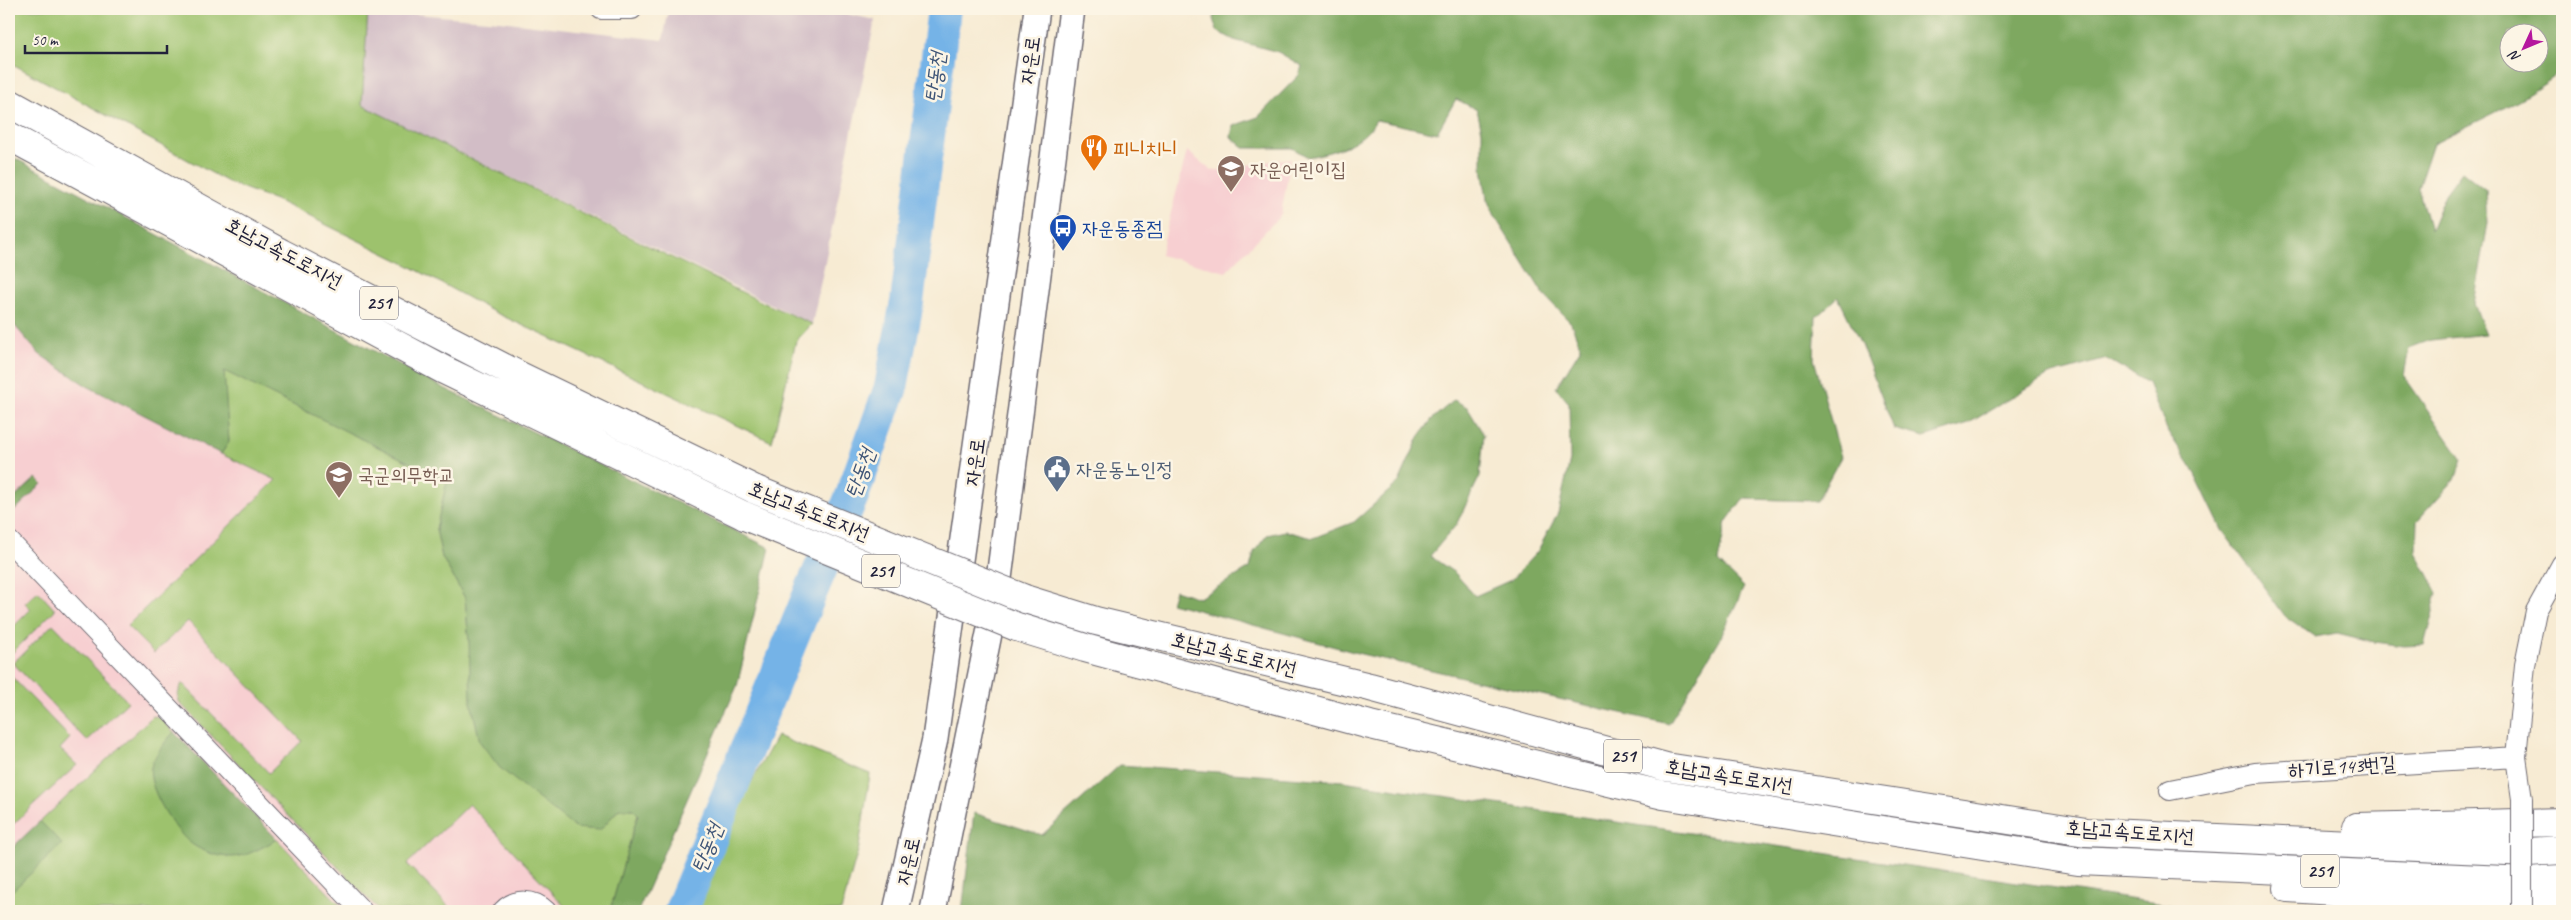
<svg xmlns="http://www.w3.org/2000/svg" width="2571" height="920" font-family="Caveat,'Poor Story',sans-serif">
<rect width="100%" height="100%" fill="#fcf5e5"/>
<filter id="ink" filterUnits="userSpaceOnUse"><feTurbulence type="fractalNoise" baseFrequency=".02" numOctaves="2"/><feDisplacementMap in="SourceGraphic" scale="10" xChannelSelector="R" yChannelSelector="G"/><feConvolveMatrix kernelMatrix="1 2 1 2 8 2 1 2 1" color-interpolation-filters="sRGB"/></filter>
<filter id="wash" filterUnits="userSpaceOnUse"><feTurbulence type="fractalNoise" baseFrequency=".0096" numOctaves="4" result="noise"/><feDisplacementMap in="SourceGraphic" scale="20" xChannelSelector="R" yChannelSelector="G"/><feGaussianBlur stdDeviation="1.12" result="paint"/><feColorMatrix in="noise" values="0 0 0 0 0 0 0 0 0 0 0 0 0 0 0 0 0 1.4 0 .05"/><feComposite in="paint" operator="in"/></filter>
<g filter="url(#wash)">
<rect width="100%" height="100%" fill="#f7ebd3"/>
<!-- built -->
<path fill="#f7cfd1" d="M1187 151 1212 171 1291 158 1281 215 1226 272 1160 255Z
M9 155 440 386 770 548 737 686 638 911H9Z"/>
<!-- industrial -->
<path fill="#d2bdc6" d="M669 9H824L875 20 812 324 362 105 368 10 499 21 663 40Z"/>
<!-- green -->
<path fill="#9dc26d" stroke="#607254" d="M9 9 368 10 362 105 762 302 812 324 796 341 772 442 494 312 406 264 278 201 230 183 9 62Z
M223 370 448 481 436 529 442 557 465 598 469 642 600 829 619 809H633L638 814 610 911H569L469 804 407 864 453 911H380L179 702 178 694 182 683 269 773 302 741 188 621 154 653 127 626 276 480 221 454 229 442Z
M38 591 55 610 9 656V631L31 609 25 603Z
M53 624 128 702 87 741 13 663Z
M9 674 70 738 60 749 77 765 9 828Z
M153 716 159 717 346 911H9V851Z
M777 736 870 774 859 847 841 911H695L734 813Z"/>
<!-- forest -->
<path fill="#7ea860" stroke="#50654e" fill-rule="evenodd" d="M1215 9H2562V71C2523 102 2477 121 2433 143L2418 188 2430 230 2445 194 2462 171 2486 190 2488 223 2474 304 2486 334 2431 340 2409 348 2404 376 2462 459 2455 479 2417 521 2416 551 2438 593 2424 645 2404 646 2374 642 2337 633 2315 637 2285 616 2222 530 2191 466 2168 432 2148 383 2107 359 2049 375 1969 423 1924 437 1894 429 1861 344 1838 297 1816 317 1814 359 1841 457 1817 501 1743 499 1726 522 1718 562 1744 587 1720 639 1669 724 1361 654 1171 603 1175 590 1199 598 1250 568 1254 552 1267 535 1285 531 1313 538 1354 522 1399 482 1419 437 1432 419 1454 400 1467 407 1484 435 1480 476 1456 525 1430 556 1455 573 1475 596 1511 580 1537 552 1558 513 1570 460 1569 403 1556 388 1581 348 1571 323 1544 295 1495 217 1487 199 1482 168V131L1477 110 1456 99 1437 133 1376 120C1363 144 1334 152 1308 157L1292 148H1244L1231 137 1233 126 1258 117 1299 75 1302 66 1278 52 1234 40 1217 31 1213 19ZM2508 32H2538V62H2508Z
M9 155 440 386 770 548 737 686 638 911H610L638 814 633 809H619L600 830 575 828 500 768 480 742 471 702 469 642 465 598 442 557 436 529 447 481 224 371 229 442 221 454 87 386 39 354 9 319Z
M36 478 42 484 11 514 9 511V497L12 500Z
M174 732 277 839C263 847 247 857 231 857 217 857 198 850 188 841 174 829 146 786 151 767 155 754 165 742 174 732Z
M1120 765 1343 781 2210 911H962L974 813 1042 835Z
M40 821 62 844 9 894V851Z"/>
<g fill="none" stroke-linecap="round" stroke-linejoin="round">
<!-- river -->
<path stroke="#75b3e7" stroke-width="34" d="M681 911 811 591 852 496 891 387 907 302 944 9"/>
</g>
</g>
<g filter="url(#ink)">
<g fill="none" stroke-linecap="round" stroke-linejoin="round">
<defs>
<path id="minor" d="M601 9H632
M9 541 362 911
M2170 790 2255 773 2516 757
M2522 799 2516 757 2525 665 2536 611 2562 564
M503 911C515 898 534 899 546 911"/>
<path id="tertiary" d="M896 911 935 739 1037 9
M933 911 997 594 1072 9"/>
<path id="motorway" d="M9 103 281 253 520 376 756 490
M9 136 444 370 745 516
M1025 599 1096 621 1370 687 1666 767 2086 832 2529 852 2562 850
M1017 627 1085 648 1370 725 1663 795 2078 861 2528 881 2562 879
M2356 827 2562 822
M2288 888 2562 906"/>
</defs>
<!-- minor casing -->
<use href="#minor" stroke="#6d6870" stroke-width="22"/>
<!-- tertiary casing -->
<use href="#tertiary" stroke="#6d6870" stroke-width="28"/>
<!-- motorway casing -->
<use href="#motorway" stroke="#6d6870" stroke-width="30"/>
<!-- minor -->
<use href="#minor" stroke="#fff" stroke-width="20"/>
<!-- tertiary -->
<use href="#tertiary" stroke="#fff" stroke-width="25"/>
<!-- motorway -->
<use href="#motorway" stroke="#fff" stroke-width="28"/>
<defs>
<path id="minor-bridge" d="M2522 911V799"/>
<path id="motorway-bridge" d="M756 490 1025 599
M745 516 1017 627"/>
</defs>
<!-- minor-bridge casing -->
<use href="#minor-bridge" stroke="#6d6870" stroke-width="22" stroke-linecap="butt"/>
<!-- motorway-bridge casing -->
<use href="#motorway-bridge" stroke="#6d6870" stroke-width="30" stroke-linecap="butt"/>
<!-- minor-bridge -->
<use href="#minor-bridge" stroke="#fff" stroke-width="20"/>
<!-- motorway-bridge -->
<use href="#motorway-bridge" stroke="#fff" stroke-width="28"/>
</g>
</g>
<!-- icons -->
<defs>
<symbol id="restaurant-pin" viewBox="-11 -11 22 30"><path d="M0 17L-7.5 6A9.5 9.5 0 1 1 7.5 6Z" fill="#e8710a" stroke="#fcf5e5"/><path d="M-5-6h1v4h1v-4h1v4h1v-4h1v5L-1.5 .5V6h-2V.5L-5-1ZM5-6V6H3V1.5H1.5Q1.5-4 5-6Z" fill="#fff"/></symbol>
<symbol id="school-pin" viewBox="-11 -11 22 30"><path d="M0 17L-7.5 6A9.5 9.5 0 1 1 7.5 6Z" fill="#8d6e63" stroke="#fcf5e5"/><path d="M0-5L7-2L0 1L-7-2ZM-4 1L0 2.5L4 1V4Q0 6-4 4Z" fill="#fff"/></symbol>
<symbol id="bus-pin" viewBox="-11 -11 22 30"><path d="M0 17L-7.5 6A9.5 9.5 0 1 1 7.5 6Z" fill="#1a4fb4" stroke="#fcf5e5"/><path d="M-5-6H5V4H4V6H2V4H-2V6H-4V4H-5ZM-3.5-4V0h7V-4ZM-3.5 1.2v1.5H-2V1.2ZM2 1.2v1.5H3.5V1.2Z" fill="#fff"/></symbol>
<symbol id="civic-pin" viewBox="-11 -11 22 30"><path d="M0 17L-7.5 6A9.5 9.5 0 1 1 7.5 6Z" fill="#5c6f8a" stroke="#fcf5e5"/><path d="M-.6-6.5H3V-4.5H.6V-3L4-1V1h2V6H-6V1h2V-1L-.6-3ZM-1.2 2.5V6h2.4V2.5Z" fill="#fff"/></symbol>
<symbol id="university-pin" viewBox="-11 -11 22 30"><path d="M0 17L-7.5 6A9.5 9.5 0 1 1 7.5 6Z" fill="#8d6e63" stroke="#fcf5e5"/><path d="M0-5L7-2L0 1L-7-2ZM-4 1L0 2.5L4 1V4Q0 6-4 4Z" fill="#fff"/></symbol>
</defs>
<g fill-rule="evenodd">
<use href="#restaurant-pin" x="1078" y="132" width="32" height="43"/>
<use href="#school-pin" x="1215" y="153" width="32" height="43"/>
<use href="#bus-pin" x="1047" y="212" width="32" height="43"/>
<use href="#civic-pin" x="1041" y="453" width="32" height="43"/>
<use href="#university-pin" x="323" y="459" width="32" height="43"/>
</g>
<g text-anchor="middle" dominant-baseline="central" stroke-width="5" stroke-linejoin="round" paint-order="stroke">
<!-- shield labels -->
<g fill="#fcf5e5" stroke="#63616e" stroke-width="1">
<rect x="360" y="286.5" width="38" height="33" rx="4"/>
<rect x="862" y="554.5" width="38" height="33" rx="4"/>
<rect x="1604" y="739.5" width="38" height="33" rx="4"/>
<rect x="2301" y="854.5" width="38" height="33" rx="4"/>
</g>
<g font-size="19" font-weight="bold" fill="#22223b">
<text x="379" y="303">251</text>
<text x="881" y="571">251</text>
<text x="1623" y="756">251</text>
<text x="2320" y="871">251</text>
</g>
<!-- street labels -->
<g font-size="20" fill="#22223b" stroke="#fcf5e5">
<text transform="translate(1030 60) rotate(-82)">자운로</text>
<text transform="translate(284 253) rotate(28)">호남고속도로지선</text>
<text transform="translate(975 462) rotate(-82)">자운로</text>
<text transform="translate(809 511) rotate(22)">호남고속도로지선</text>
<text transform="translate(1234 654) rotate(14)">호남고속도로지선</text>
<text transform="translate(2342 767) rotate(-4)">하기로143번길</text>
<text transform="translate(1729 776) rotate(9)">호남고속도로지선</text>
<text transform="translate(2130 832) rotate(4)">호남고속도로지선</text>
<text transform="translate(908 861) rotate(-77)">자운로</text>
</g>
<!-- food labels -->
<g font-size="20" fill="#c56008" stroke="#fcf5e5" text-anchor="start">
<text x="1113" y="148">피니치니</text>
</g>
<!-- education labels -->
<g font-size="20" fill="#785e54" stroke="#fcf5e5" text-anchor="start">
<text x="1250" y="169">자운어린이집</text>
<text x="358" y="475">국군의무학교</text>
</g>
<!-- transit labels -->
<g font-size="20" fill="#164399" stroke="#fcf5e5" text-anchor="start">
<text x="1082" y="228">자운동종점</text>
</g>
<!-- service labels -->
<g font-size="20" fill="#4e5e75" stroke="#fcf5e5" text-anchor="start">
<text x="1076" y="469">자운동노인정</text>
</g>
<!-- water labels -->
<g font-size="21" font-style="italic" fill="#3f5577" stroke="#fcf5e5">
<text transform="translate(935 77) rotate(-83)">탄동천</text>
<text transform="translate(860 473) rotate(-70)">탄동천</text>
<text transform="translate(707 848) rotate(-68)">탄동천</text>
</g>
</g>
<!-- margin -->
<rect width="2571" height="920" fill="none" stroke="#fcf5e5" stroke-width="30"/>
<!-- north arrow -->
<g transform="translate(2524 48) rotate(226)"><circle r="24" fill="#fcf5e5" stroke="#a5a1a1"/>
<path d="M0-4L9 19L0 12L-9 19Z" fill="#b5179e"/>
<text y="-8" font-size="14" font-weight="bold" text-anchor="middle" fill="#22223b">N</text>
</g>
<!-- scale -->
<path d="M25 45v8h142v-8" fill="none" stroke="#22223b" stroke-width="2.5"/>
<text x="32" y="45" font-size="15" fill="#22223b" stroke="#fcf5e5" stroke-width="4" paint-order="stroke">50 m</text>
</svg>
